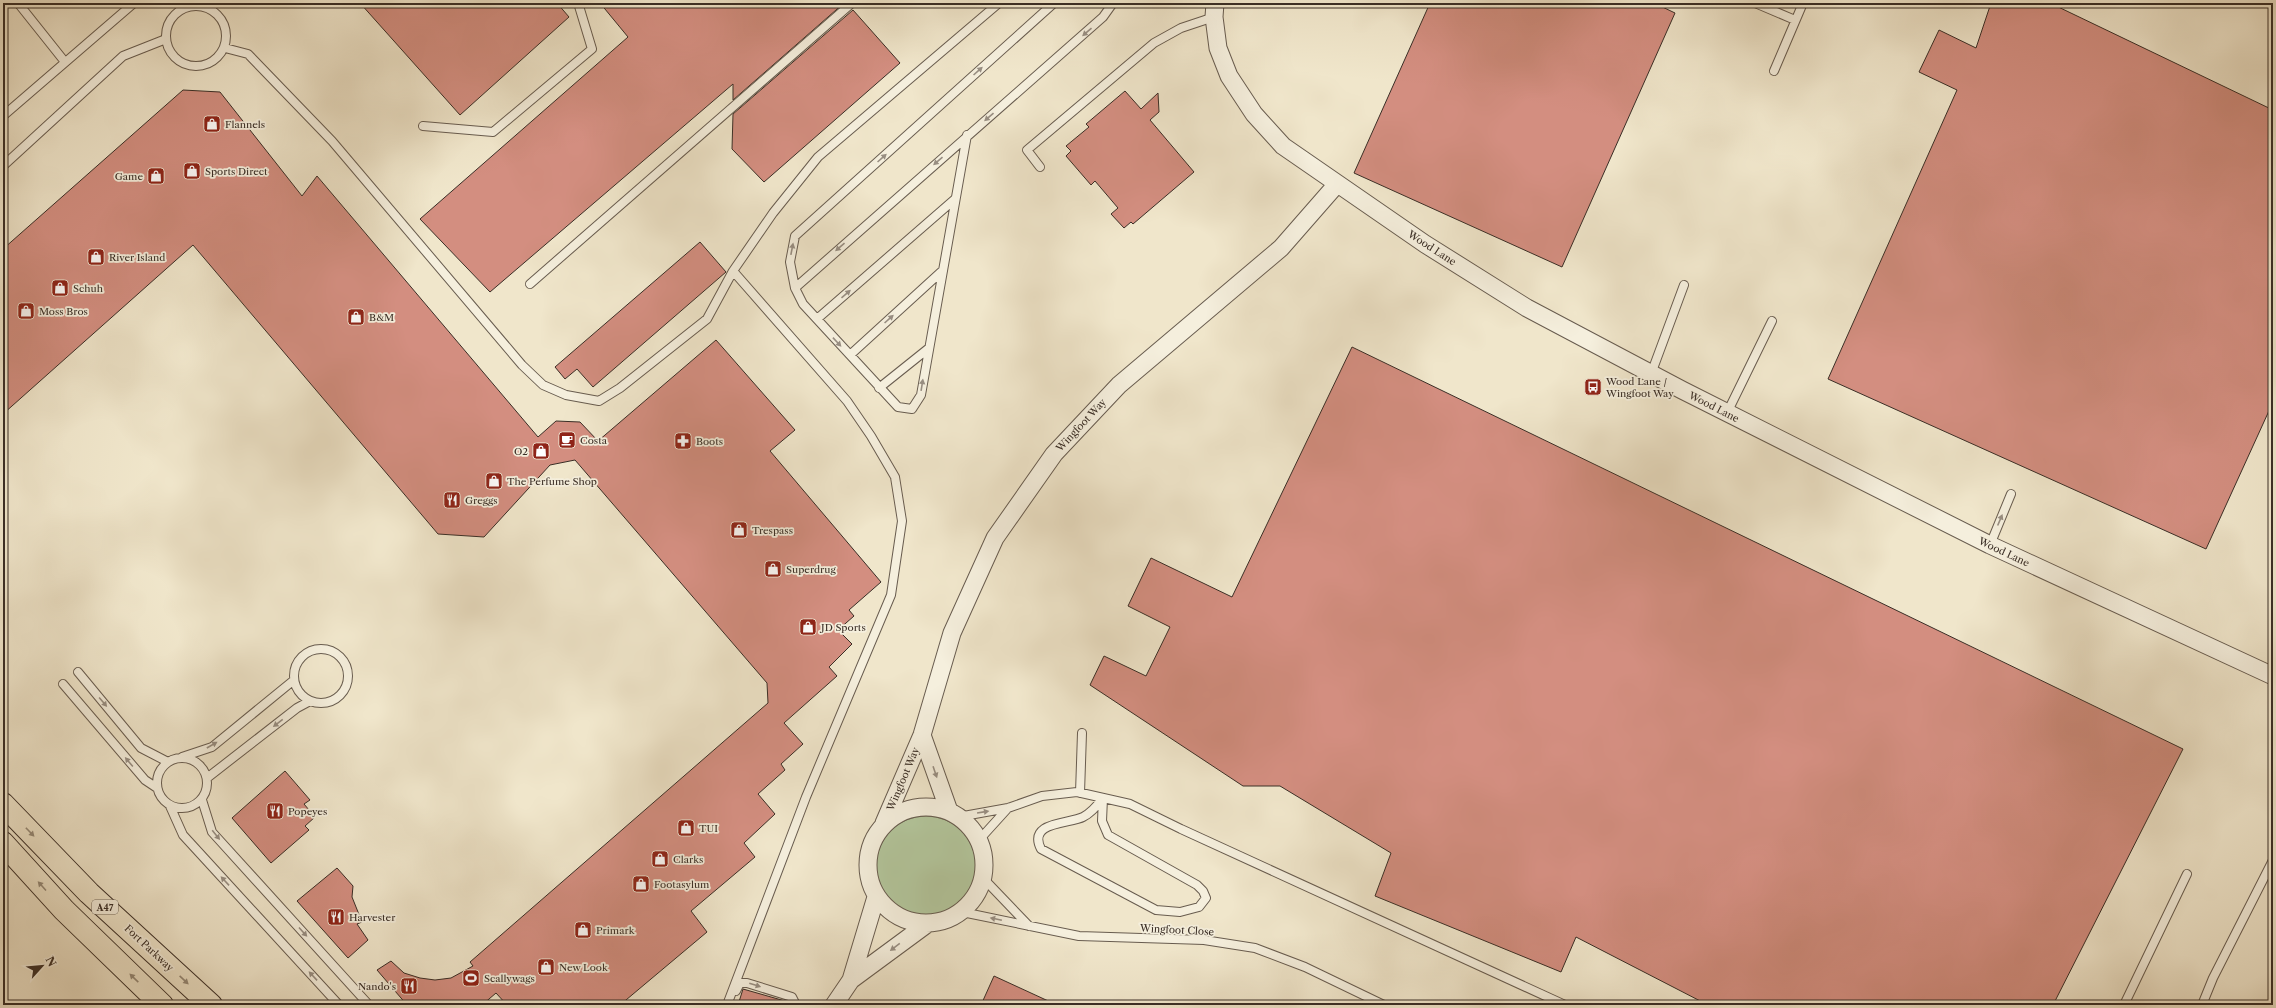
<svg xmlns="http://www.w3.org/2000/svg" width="2276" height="1008" font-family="'Libre Caslon Text',serif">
<rect width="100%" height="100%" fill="#f0e6cb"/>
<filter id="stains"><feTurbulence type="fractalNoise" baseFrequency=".005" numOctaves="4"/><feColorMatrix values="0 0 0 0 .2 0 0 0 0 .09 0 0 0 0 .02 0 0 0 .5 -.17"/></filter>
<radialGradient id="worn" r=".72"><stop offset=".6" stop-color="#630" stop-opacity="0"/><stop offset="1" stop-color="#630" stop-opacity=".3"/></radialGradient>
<!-- green -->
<path fill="#b3c69c" stroke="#767a61" d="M876 866a50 50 0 1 1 100 0a50 50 0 1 1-100 0Z"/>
<!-- building -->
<path fill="#d38e80" stroke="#3a2e26" d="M360 3H557L569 17 460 115Z
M600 3H844L733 100V84L490 292 420 219 628 37Z
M1430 3H1654L1675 13 1562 267 1354 173Z
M1991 3H2050L2273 110V402L2206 549 1828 379 1957 90 1919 72 1939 30 1976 48Z
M853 10 900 63 764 182 732 149 733 114Z
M183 90 220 92 302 196 317 176 538 437 556 421 580 422 598 441 716 340 795 430 770 451 881 582 849 610 854 616 838 630 852 644 829 667 837 676 784 723 803 744 781 764 785 770 758 794 775 814 744 843 755 857 691 911 707 932 620 1005H507L496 993 482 1005H407L377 970 391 961 404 973 420 978 435 980 451 978 473 966 470 962 768 703 767 683 575 460 550 465 484 537 438 534 193 245 3 414V249Z
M1125 91 1141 109 1158 93 1159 112 1150 120 1194 172 1133 224 1131 222 1124 228 1111 214 1118 208 1095 181 1091 185 1066 156 1071 151 1066 146 1089 127 1086 124Z
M700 242 726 272 593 387 577 369 565 379 555 367Z
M1352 347 2183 749 2053 1005H1708L1576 937 1561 972 1375 896 1391 853 1280 786H1243L1090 685 1104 656 1146 676 1170 627 1128 606 1151 558 1232 597Z
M285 771 310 800 304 804 315 817 305 826 309 830 271 863 232 818Z
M337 868 353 886 352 897 362 922 357 924 368 940 348 958 297 901Z
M994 976 1057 1005H981Z
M743 989 785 1001 784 1005H738Z"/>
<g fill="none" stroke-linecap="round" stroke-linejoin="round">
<defs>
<path id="service" d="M18 3 65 62
M1755 3 1795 20
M166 36a30 30 0 1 1 60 0a30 30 0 1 1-60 0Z
M225 48 248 54 332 141 522 365 543 385 566 395 599 401 620 388 707 319 733 271 773 213 818 157 999 3
M1774 71 1803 3
M3 116 134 3
M423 126 493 132 592 49 579 6
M967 135 921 395 912 409 898 407 803 304 795 288 1103 17 1113 3
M3 166 123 56 166 39
M1040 167 1027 150 1154 43 1181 28 1214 17
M530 284 852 3
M795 288 790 262 795 236 1054 3
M817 319 955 199
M850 355 941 272
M1651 374 1684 285
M879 388 929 348
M1727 413 1772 321
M1990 545 2011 494
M294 676a27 27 0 1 1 54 0a27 27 0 1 1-54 0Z
M78 672 141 748 168 762
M63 684 145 780 157 788
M182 757 212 747 294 680
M157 783a25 25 0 1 1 50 0a25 25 0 1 1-50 0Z
M207 778 297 708 310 701
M1080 793 1082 733
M1103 798 1102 821 1108 835 1197 885 1203 891 1206 898 1199 907 1180 912 1156 910 1041 849C1027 821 1070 824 1083 817 1091 813 1097 806 1103 798Z
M202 800 212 832 369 1005
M170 806 183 835 339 1005
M958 817 1008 808 1042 796 1077 792 1130 804 1181 829 1565 1005
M979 840 1008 808
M983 878 1029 926
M962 912 1079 936 1204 940 1255 948 1305 967 1384 1005
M736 991 740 983H747L792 997 796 1005
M727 1005 806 797 891 595 902 521 895 477 871 436 847 401 733 271
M2124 1005 2187 874
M2202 1005 2213 978 2273 860"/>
<path id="minor" d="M1215 3 1214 17 1218 48 1229 76 1254 114 1283 146 1425 244 1527 308 1682 390 1990 545 2273 676
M922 735 949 811
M868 865a58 58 0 1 1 116 0a58 58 0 1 1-116 0Z
M884 823 922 735 952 633 995 538 1054 454 1119 385 1281 248 1337 184
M851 980 876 897
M834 1005 851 980 927 924"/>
<path id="primary" d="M3 804 89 893 211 1005
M3 843 64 910 162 1005"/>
</defs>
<!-- service casing -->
<use href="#service" stroke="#685c4f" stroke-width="10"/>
<!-- minor casing -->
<use href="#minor" stroke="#685c4f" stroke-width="19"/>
<!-- primary casing -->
<use href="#primary" stroke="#3a2e26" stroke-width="24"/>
<!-- service -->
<use href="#service" stroke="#f5efdd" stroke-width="8"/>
<!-- minor -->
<use href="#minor" stroke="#f5efdd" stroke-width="17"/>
<!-- primary -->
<use href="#primary" stroke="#f0e6cb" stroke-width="22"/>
</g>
<!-- one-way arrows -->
<defs><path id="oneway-solid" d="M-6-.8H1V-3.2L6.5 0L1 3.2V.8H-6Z"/></defs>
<g fill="#988e82">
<use href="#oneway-solid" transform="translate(1087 32) rotate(139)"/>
<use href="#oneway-solid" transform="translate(978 71) rotate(-42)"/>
<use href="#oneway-solid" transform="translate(989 117) rotate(139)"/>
<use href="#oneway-solid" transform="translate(882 158) rotate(-42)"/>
<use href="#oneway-solid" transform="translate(938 161) rotate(139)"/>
<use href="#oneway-solid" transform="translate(840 247) rotate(139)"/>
<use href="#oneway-solid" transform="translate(792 249) rotate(-79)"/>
<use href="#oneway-solid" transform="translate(846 294) rotate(-41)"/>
<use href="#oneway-solid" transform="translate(889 319) rotate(-42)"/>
<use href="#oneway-solid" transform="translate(837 342) rotate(47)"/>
<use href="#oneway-solid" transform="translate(922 385) rotate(-81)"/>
<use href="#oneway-solid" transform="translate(2000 520) rotate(-67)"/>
<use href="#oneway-solid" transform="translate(103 702) rotate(50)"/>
<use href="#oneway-solid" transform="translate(278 723) rotate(142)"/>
<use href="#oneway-solid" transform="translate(212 745) rotate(-30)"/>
<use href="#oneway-solid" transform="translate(129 762) rotate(-130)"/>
<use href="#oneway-solid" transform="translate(935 772) rotate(71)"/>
<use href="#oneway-solid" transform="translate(983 812) rotate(-9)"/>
<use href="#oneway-solid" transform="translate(216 835) rotate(51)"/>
<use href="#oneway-solid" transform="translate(225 881) rotate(-133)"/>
<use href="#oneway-solid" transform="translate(996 919) rotate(-168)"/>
<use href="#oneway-solid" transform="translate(303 932) rotate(48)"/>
<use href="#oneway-solid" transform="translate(895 947) rotate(143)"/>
<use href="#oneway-solid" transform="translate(313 976) rotate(-133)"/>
<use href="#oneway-solid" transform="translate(755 985) rotate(18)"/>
</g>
<g fill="#958a78">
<use href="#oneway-solid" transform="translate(30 832) rotate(46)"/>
<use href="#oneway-solid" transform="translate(42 886) rotate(-132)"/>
<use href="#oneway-solid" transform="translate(134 978) rotate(-136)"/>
<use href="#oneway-solid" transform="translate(184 980) rotate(43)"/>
</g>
<!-- icons -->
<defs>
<symbol id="shop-square" viewBox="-11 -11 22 22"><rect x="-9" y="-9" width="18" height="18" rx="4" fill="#8f2418" stroke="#f5efdd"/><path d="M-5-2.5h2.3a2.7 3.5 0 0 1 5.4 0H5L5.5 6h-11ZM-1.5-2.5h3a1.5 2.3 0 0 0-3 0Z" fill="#fff"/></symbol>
<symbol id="bus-square" viewBox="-11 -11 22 22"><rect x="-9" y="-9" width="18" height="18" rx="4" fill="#8f2418" stroke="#f5efdd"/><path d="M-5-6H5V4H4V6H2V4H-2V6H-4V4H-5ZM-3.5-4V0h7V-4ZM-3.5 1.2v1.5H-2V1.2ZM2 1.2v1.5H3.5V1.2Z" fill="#fff"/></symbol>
<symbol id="cafe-square" viewBox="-11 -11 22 22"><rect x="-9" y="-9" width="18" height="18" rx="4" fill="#8f2418" stroke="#f5efdd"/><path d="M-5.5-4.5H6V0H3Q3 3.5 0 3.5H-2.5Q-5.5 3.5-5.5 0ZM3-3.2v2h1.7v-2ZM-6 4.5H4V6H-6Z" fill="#fff"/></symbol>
<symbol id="pharmacy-square" viewBox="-11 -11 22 22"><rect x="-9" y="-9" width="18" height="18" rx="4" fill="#8f2418" stroke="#f5efdd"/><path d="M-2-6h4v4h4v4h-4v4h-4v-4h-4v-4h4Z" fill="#fff"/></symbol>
<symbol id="restaurant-square" viewBox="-11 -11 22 22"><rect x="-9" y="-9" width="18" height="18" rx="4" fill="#8f2418" stroke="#f5efdd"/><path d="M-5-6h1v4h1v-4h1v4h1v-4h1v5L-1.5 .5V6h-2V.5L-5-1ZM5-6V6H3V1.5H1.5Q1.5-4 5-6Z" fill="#fff"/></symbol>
<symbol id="stadium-square" viewBox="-11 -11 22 22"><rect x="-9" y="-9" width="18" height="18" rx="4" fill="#8f2418" stroke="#f5efdd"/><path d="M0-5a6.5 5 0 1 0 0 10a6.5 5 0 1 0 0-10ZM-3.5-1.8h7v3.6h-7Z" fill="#fff"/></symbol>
</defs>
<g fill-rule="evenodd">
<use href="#shop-square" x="202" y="114" width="20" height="20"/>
<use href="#shop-square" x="182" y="161" width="20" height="20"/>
<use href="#shop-square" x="146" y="166" width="20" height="20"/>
<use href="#shop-square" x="86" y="247" width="20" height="20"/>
<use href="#shop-square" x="50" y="278" width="20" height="20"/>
<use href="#shop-square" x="16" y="301" width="20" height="20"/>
<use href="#shop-square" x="346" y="307" width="20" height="20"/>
<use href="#bus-square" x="1583" y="377" width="20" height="20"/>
<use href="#cafe-square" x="557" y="430" width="20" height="20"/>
<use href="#pharmacy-square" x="673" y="431" width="20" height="20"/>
<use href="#shop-square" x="531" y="441" width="20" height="20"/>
<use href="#shop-square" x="484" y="471" width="20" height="20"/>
<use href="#restaurant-square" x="442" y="490" width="20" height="20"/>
<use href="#shop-square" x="729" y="520" width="20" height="20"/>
<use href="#shop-square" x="763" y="559" width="20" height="20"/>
<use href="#shop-square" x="798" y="617" width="20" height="20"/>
<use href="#restaurant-square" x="265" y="801" width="20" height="20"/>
<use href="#shop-square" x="676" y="818" width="20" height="20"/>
<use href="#shop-square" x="650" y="849" width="20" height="20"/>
<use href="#shop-square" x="631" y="874" width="20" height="20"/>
<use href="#restaurant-square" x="326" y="907" width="20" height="20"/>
<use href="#shop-square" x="573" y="920" width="20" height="20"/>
<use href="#shop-square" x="536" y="957" width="20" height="20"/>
<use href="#stadium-square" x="461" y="968" width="20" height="20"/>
<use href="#restaurant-square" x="399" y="976" width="20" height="20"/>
</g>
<g text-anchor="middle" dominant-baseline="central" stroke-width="3.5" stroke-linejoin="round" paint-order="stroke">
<!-- shield labels -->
<rect fill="#f5efdd" stroke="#72685d" stroke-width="1" x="92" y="900" width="26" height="14" rx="3"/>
<g font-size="9" font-weight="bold" fill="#3a2e26">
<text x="105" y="907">A47</text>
</g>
<!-- poi labels -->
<g font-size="10" fill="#3a2e26" stroke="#f5efdd" text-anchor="start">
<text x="225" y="124">Flannels</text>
<text x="205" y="171">Sports Direct</text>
<text x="143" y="176" text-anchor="end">Game</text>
<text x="109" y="257">River Island</text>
<text x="73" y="288">Schuh</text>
<text x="39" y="311">Moss Bros</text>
<text x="369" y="317">B&amp;M</text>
<text x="1606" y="381">Wood Lane /<tspan x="1606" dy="12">Wingfoot Way</tspan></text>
<text x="580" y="440">Costa</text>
<text x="696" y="441">Boots</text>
<text x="528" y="451" text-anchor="end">O2</text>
<text x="507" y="481">The Perfume Shop</text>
<text x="465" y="500">Greggs</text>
<text x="752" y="530">Trespass</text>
<text x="786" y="569">Superdrug</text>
<text x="821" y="627">JD Sports</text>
<text x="288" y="811">Popeyes</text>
<text x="699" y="828">TUI</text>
<text x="673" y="859">Clarks</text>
<text x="654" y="884">Footasylum</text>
<text x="349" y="917">Harvester</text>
<text x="596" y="930">Primark</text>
<text x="559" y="967">New Look</text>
<text x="484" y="978">Scallywags</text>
<text x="396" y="986" text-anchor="end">Nando's</text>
</g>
<!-- street labels -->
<g font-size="10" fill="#3a2e26" stroke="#f5efdd">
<text transform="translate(1432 248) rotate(33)">Wood Lane</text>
<text transform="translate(1714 407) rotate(27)">Wood Lane</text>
<text transform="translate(1081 425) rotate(-47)">Wingfoot Way</text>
<text transform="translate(2004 552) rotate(25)">Wood Lane</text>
<text transform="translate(903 779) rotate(-67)">Wingfoot Way</text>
<text transform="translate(1177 930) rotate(3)">Wingfoot Close</text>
<text transform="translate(149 948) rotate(43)">Fort Parkway</text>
</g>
</g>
<!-- margin -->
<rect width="2276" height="1008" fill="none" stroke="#f0e6cb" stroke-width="16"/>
<rect x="4" y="4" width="2268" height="1000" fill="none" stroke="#3a2e26" stroke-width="2"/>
<rect x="8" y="8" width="2260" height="992" fill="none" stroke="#3a2e26"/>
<!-- north arrow -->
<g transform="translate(42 966) rotate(63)" stroke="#f5efdd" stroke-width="3" paint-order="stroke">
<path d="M0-3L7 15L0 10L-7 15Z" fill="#3a2e26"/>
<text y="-6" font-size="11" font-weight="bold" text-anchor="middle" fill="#3a2e26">N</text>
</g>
<rect width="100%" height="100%" filter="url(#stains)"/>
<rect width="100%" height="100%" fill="url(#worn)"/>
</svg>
